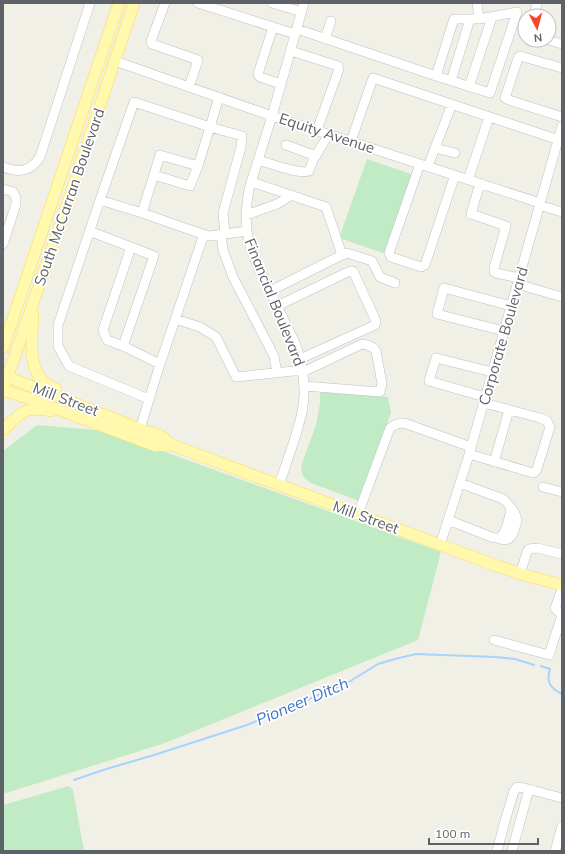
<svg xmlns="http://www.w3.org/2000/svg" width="565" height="854" font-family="Mulish,sans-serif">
<rect width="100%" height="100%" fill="#f1f0e6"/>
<!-- green -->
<path fill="#c1ebc4" d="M367 159 414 175 386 254 339 238Z
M320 392 388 397 391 413 359 501 311 483 308 481 303 476 302 473 301 466 316 425 320 403Z
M37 425 107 431 441 552 418 640 165 743 3 794V451Z
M69 786 73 790 84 851H3V805Z"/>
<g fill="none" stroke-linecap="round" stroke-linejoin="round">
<!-- stream -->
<path stroke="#a8d2ff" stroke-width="2" d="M541 666 550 669C546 682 550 688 562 694
M74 780 103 770 154 755 247 725 347 683 378 664 395 659 416 654 495 657 515 659 534 665"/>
<defs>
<path id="minor" d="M165 3 151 41 152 44 198 60 189 87
M198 3 295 34
M272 3 302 12
M477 3 479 19
M517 12 490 93 436 76 454 19H479Z
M534 16 537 3
M273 27 258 74 260 77 281 84
M297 29 436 76
M325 39 331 21
M548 40 562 44
M291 51 338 66 339 69 317 130
M115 61 272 116 540 203
M562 68 520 56 518 58 505 98 509 100 562 117
M451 81 470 19
M469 87 492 17
M219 97 210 127 242 136 241 147 223 213 225 234 247 231
M351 141 373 78 562 141
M286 145 316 156
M435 148 455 153
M258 160C269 163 300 175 309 171L313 160 329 134
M420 164 389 253 391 257 421 267 425 265 455 175
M428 166 452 104
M3 167C19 173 30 172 40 157L90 3
M154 175 190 186 198 166
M468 180 489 117
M252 182 326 207 342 255 270 291
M480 183 471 214 506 226 494 268V272L496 273 519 278
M3 189 13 192 16 198V204L3 244
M100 200 58 325V346L69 366 149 399
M539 205 562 212
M142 213 100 200 134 102 210 127 198 166 160 155 142 213 208 236 225 234
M246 215 277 204 292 195
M89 231 131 247
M221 234 223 250 233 277 274 356 277 373
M342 255 347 253 372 261 380 277 395 283
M517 284 562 297
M277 306 350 271H353L376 321 375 325 300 359
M175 319 200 327 216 337 236 377 303 370
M504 331 437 314 444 288 511 306
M123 346 107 340 103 330 131 247 154 256 123 346 160 364 204 234
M303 372 362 344C368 345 373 346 376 351L382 384 380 392 304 386
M485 397 429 381 436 358 492 372
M140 429 160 364
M469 454 533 473 535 472 537 469 550 427 547 421 540 418 484 403
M494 462 509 410
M460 483 503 499C508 503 517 514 517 521 517 522 515 527 515 527 513 536 509 542 500 539
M279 485C284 471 288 458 293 444 298 427 305 409 304 390 304 375 301 360 296 345L255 260 250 246 247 231 246 216 247 203 249 189 272 116 304 3
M543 487 562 492
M358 514 390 428C395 424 398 423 404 423L471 447
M448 520 494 538C496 538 499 538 500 537 506 534 510 515 511 509
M440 545 468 458 562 126
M520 574 527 552 529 549 537 548 562 554
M494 640 549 655 562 615 555 608 562 589
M497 851 505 821 514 791 517 787 524 788 562 798
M512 851 529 789
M555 851 562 826"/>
<path id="major" d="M33 315C32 340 25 379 56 389
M3 348 119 3
M3 375 140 429 161 436 172 445 497 566 531 577 562 585
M3 390 60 225 134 3
M3 390 30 399 68 413 156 446 172 445
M3 430C9 424 20 412 29 410 36 408 44 410 51 411"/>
</defs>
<!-- minor casing -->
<use href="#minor" stroke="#bdbfc6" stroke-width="10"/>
<!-- major casing -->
<use href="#major" stroke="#fedc52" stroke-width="12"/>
<!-- minor -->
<use href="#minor" stroke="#fff" stroke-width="9"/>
<!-- major -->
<use href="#major" stroke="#fff8ad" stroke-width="11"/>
</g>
<g text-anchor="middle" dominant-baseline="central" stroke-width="3.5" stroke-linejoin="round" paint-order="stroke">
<!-- street labels -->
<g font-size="15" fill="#5d6168" stroke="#fff">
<text transform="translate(327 133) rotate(18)">Equity Avenue</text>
<text transform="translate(69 197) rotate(-71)">South McCarran Boulevard</text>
<text transform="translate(275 302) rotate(68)">Financial Boulevard</text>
<text transform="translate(503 336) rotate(-74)">Corporate Boulevard</text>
<text transform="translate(66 399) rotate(21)">Mill Street</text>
<text transform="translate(366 517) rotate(20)">Mill Street</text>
</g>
<!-- water labels -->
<g font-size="16" font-style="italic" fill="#3c74c6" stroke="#fff">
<text transform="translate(302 701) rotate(-23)">Pioneer Ditch</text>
</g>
</g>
<!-- border -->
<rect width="565" height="854" fill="none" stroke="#5d6168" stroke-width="8"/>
<!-- north arrow -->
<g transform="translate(537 28) rotate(174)"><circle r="19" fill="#ffffff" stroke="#bec0c3"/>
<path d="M0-3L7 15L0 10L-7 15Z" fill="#f94624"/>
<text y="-6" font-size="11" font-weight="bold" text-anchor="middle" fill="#5d6168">N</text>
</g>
<!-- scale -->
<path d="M429 838v6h109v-6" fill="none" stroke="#5d6168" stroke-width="2"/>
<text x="435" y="838" font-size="12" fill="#5d6168" stroke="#ffffff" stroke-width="3" paint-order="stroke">100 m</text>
</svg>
